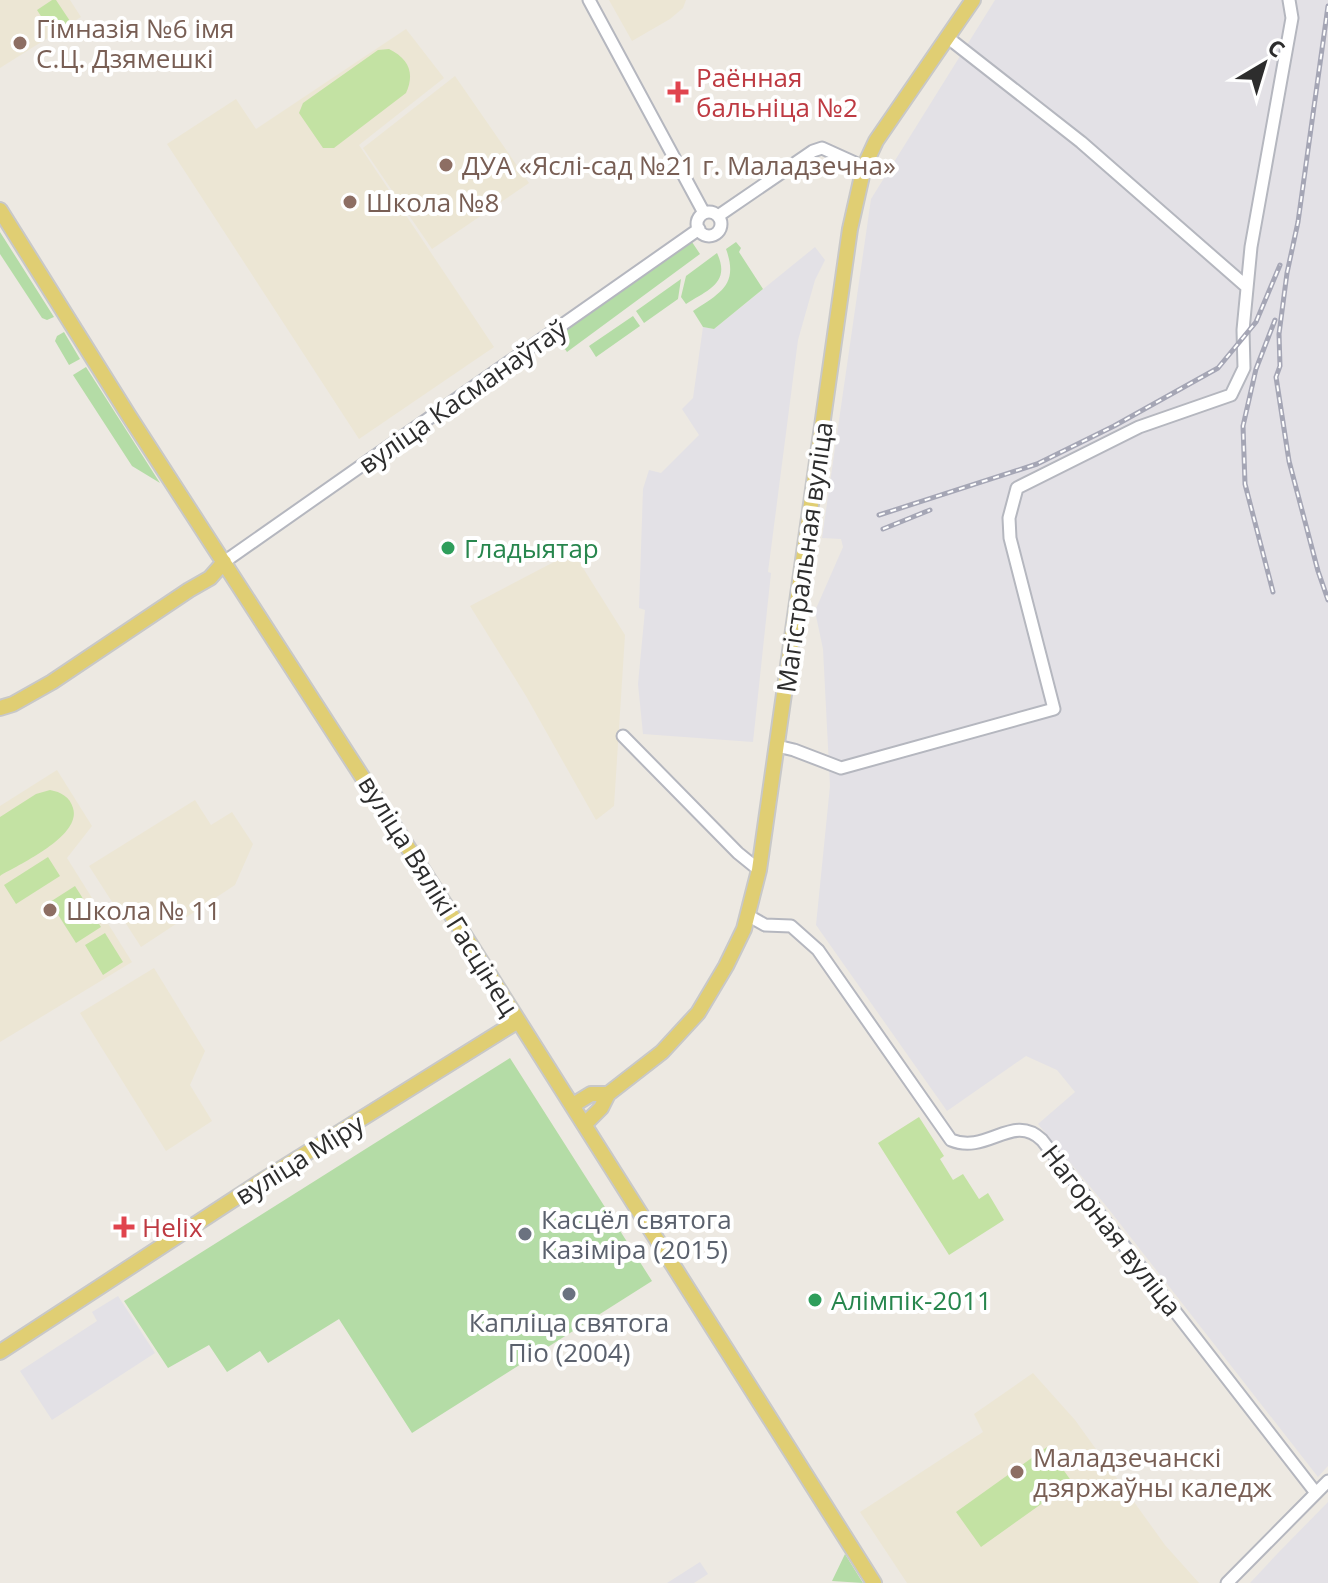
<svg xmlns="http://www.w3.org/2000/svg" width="1328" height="1583" font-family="'Open Sans',sans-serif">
<rect width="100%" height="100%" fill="#ede9e2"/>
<!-- industrial -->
<path fill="#e3e1e6" d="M995 0H1328V1466L1318 1477 1107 1207 1038 1124 1075 1092 1057 1070 1026 1056 947 1111 816 925 830 786 823 649 815 611 843 547 841 539 822 538 871 199Z
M815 247 825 260 815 280 798 340 768 572 771 573 753 742 643 734 638 684 645 610 639 608 643 489 649 470 661 473 699 435 682 409 693 398 703 327 714 329Z
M118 1296 155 1353 52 1420 20 1371 97 1321 92 1312Z
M1328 1502V1583H1250L1278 1553Z
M700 1562 708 1574 694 1583H667Z"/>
<!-- education -->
<path fill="#ece6d4" d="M0 0H70L81 17 0 68Z
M609 0H686L683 8 670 19 632 41Z
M406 29 444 78 359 145 494 347 359 439 167 144 236 99 256 129Z
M455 76 529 183 432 249 363 148Z
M573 552 625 635 614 806 596 820 526 696 470 606Z
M57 770 92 826 67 858 132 962 0 1042V806Z
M195 800 211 825 232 812 253 844 235 885 141 947 89 866Z
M154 968 205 1051 190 1085 212 1121 166 1151 80 1013Z
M1033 1373 1075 1420 1165 1545 1199 1583H907L860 1512 983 1432 974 1414Z"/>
<!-- green -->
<path fill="#b4dca6" d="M0 232 54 317 47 320 42 318 0 254Z
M692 242 700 254 567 352 555 335Z
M736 242 741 248 739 252 763 289 714 329 703 327 693 311C720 293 739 285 726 249Z
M717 253C731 283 708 290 686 304L681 297 686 276Z
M681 279 678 299 644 323 636 311Z
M633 316 640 326 596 357 589 346Z
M64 332 80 359 69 365 55 341 57 336Z
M86 367 160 483 132 466 73 375Z
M510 1058 652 1281 412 1433 339 1319 268 1363 260 1351 227 1372 209 1345 168 1368 124 1301Z
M845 1554 863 1583 832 1581Z"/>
<!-- pitch -->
<path fill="#c3e2a3" d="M52 0H56L70 21 52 33 37 10Z
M389 49C409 59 415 73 406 93L334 148H323L299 113 303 103 378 50Z
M50 790C61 792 70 797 73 808 82 836 20 864 0 876V817L36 794Z
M48 857 60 876 16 904 4 885Z
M75 886 101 927 76 943 50 902Z
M105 933 123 962 103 975 85 945Z
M919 1117 944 1156 940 1159 953 1180 963 1174 979 1199 988 1193 1004 1220 949 1255 878 1143Z
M1047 1447 1072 1482 981 1547 956 1512Z"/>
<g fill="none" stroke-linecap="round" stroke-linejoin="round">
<defs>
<path id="minor" d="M589 0 704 213
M947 37 1081 142 1247 287
M697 224a12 12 0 1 1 24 0a12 12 0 1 1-24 0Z
M718 216 813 151 822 148 864 167
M224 562 699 229
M623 736 738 853 759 870
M777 746 794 750 841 768 1054 709 1010 538 1009 518 1017 488 1139 427 1231 395 1244 368 1243 330 1251 247 1292 18 1289 0
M749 916 765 925 791 926 818 950 951 1140C987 1155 1013 1112 1042 1140L1316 1493
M1227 1583 1328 1481"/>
<path id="major" d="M0 210 129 416 449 911 874 1583
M0 708 13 704 52 682 189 590 210 578 224 562
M573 1105 591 1094H608
M585 1124 601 1108 608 1094 662 1052 698 1013 726 966 744 929 759 870 850 229 864 167 876 141 973 0
M0 1352 257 1184 518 1021"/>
</defs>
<!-- minor casing -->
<use href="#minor" stroke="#b5b7bf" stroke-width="15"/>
<!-- major casing -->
<use href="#major" stroke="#c8c8c8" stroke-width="18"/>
<!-- minor -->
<use href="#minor" stroke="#fff" stroke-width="11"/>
<!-- major -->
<use href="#major" stroke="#e0ce73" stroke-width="14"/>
<defs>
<path id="rail" d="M1328 6 1298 222 1287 273 1279 334 1280 366 1276 377 1289 461 1318 571 1328 600
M879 515 1037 464 1114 426 1218 368 1256 322 1280 265
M883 529 930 510
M1273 592 1245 484 1243 426 1256 369 1275 320"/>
</defs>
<!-- rail casing -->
<use href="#rail" stroke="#a5a6b5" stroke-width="5"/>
<!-- rail -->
<use href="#rail" stroke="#fff" stroke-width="2" stroke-dasharray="6" stroke-linecap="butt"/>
</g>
<!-- markers -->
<g fill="#8d6e63" stroke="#fff" stroke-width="3">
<circle cx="20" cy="43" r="8"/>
<circle cx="446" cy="165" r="8"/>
<circle cx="350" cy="202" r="8"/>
<circle cx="50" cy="910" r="8"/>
<circle cx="1017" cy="1472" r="8"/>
</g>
<g fill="#e0444e" stroke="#fff" stroke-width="3">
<path d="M674 80h8v8h8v8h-8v8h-8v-8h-8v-8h8z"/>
<path d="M120 1215h8v8h8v8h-8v8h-8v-8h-8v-8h8z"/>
</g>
<g fill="#2e9e5b" stroke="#fff" stroke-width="3">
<circle cx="448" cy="548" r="8"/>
<circle cx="815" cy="1300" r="8"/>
</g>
<g fill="#6b7280" stroke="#fff" stroke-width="3">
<circle cx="525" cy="1234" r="8"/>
<circle cx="569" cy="1294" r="8"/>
</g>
<g text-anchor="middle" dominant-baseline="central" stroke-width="8" stroke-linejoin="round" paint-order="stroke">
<!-- education labels -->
<g font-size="26" fill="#785e54" stroke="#fff" text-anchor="start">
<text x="36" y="28">Гімназія №6 iмя<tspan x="36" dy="30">С.Ц. Дзямешкi</tspan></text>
<text x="462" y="165">ДУА «Яслі-сад №21 г. Маладзечна»</text>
<text x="366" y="202">Школа №8</text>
<text x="66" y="910">Школа № 11</text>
<text x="1033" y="1457">Маладзечанскі<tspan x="1033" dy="30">дзяржаўны каледж</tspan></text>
</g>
<!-- health labels -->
<g font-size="26" fill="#be3a42" stroke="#fff" text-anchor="start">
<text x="696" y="77">Раённая<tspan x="696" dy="30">бальніца №2</tspan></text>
<text x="142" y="1227">Helix</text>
</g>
<!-- street labels -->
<g font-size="26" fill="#2d2d2d" stroke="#fff">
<text transform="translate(462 396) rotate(-35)">вуліца Касманаўтаў</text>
<text transform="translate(804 557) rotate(-82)">Магістральная вуліца</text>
<text transform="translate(439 895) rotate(58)">вуліца Вялікі Гасцінец</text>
<text transform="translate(299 1159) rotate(-32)">вуліца Міру</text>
<text transform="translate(1112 1230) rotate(52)">Нагорная вуліца</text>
</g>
<!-- leisure labels -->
<g font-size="26" fill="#27864d" stroke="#fff" text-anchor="start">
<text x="464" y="548">Гладыятар</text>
<text x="831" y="1300">Алімпік-2011</text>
</g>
<!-- worship labels -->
<g font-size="26" fill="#5b616d" stroke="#fff" text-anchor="start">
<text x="541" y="1219">Касцёл святога<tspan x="541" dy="30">Казіміра (2015)</tspan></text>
<text x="569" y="1322" text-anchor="middle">Капліца святога<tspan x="569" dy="30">Піо (2004)</tspan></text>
</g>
</g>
<!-- north arrow -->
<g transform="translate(1264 64) rotate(38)" stroke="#ffffff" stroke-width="6" paint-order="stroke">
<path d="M0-6L14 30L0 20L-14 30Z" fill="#2d2d2d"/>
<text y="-12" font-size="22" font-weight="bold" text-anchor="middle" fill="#2d2d2d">С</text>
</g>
</svg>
